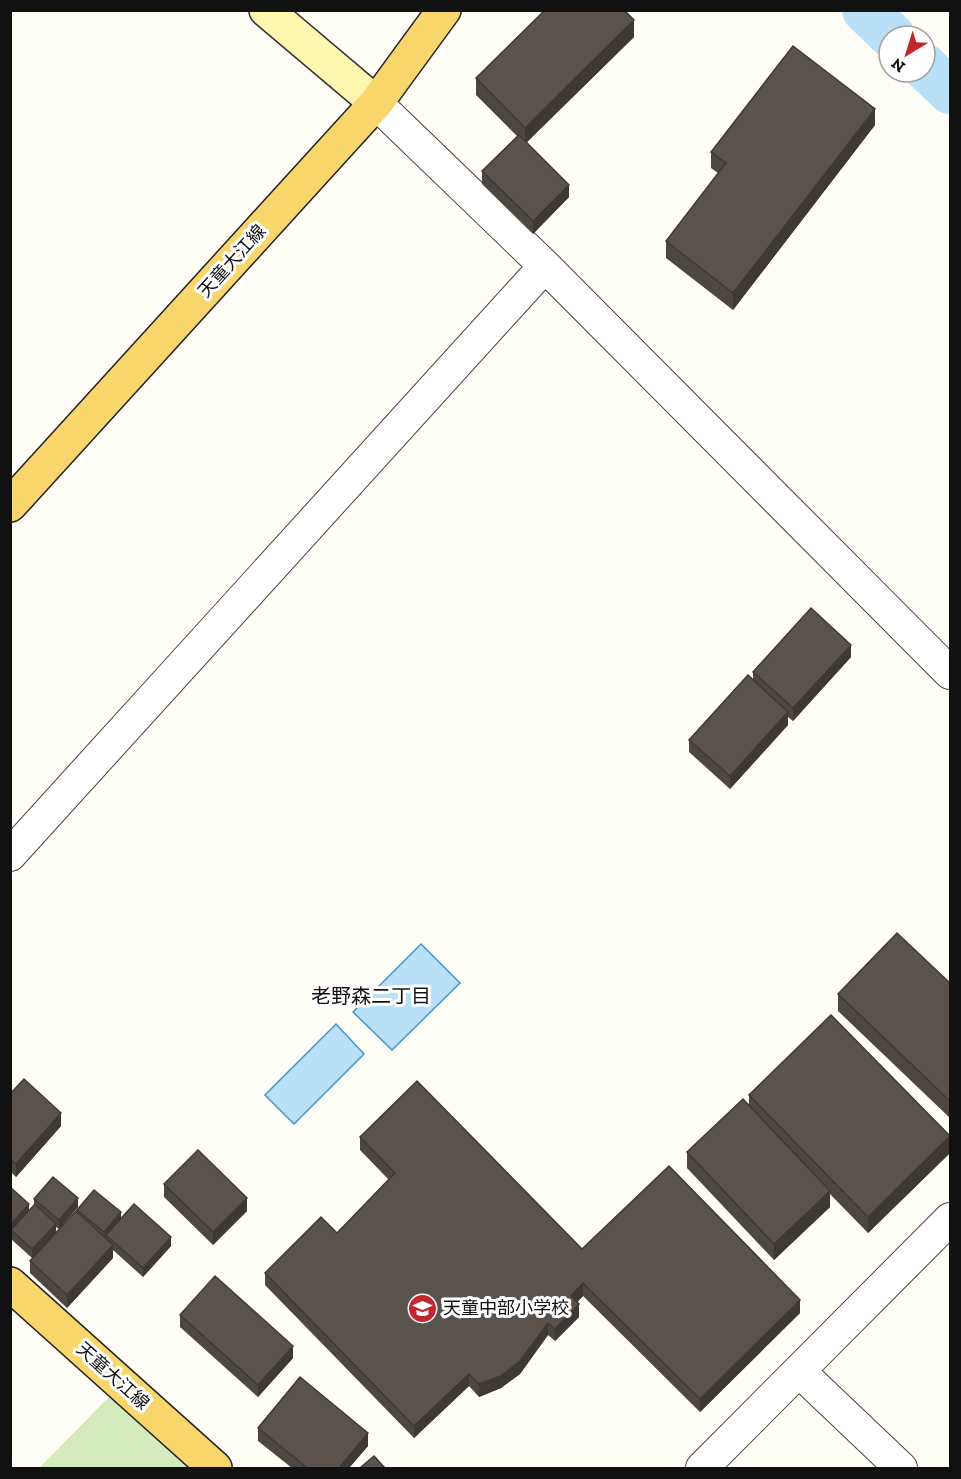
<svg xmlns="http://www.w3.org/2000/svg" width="961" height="1479" font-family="'Zilla Slab','Noto Sans JP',serif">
<rect width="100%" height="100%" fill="#fffdf5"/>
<!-- green -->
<path fill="#d5ebbd" d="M113 1393 197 1468H39Z"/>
<!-- water -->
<path fill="#b9e0f7" stroke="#3f96cf" stroke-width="1.5" d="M421 944 460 983 392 1050 353 1012Z
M336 1024 364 1054 294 1124 265 1095Z"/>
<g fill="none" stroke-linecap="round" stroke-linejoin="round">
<!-- river -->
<path stroke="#b9e0f7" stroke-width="46" d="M865 10 892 36
M925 67 950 91"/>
<defs>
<path id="street" d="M376 103 545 266 950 673
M10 855 545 266
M800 1372 901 1468
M702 1468 950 1219"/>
<path id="secondary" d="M266 10 376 103"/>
<path id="primary" d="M10 505 376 103 444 10
M10 1284 215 1468"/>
</defs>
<!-- street casing -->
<use href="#street" stroke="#444" stroke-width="34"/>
<!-- secondary casing -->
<use href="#secondary" stroke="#333" stroke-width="36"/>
<!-- primary casing -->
<use href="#primary" stroke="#222" stroke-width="36"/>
<!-- street -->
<use href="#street" stroke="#fff" stroke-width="32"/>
<!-- secondary -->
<use href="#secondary" stroke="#fff6b0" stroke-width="33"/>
<!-- primary -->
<use href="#primary" stroke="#f9d66b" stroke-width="33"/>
</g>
<!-- wall -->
<path fill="#4d4742" d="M634 37 527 142 569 197 533 234 482 184V171L517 136 476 95V78Z
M875 125 733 310 666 258V241L718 173 711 168V152Z
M851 657 793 721 788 717V725L730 789 689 752V740L753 680V672Z
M951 984V1119L838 1011V994Z
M10 1094 61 1126 16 1177 10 1171Z
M749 1095 950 1153 868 1233 830 1194V1207L774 1260 687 1168V1152L749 1105Z
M360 1137 582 1249 800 1313 700 1412 583 1296 577 1302 579 1317 555 1341 548 1335 520 1374 501 1388 479 1397 469 1386 414 1438 265 1285V1273L337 1233 389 1180 360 1150Z
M164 1184 247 1211 213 1245 164 1197Z
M10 1187 29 1211 34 1206V1199L78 1207 59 1229 56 1227V1232L77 1212V1210L121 1218 171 1246 143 1277 113 1250V1258L67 1308 30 1273V1261L32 1258 11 1239Z
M180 1315 293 1358 258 1397 180 1327Z
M258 1428 368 1446 349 1468H292L258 1441Z"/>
<!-- shaded-wall -->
<path fill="#3f3936" d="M634 20V37L525 144V128Z
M875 109V125L733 310V293Z
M569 185V197L533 234V221Z
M851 645V657L793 721V708Z
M788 712V725L730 789V776Z
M61 1113V1126L16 1177V1164Z
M950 1136V1153L868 1233V1217Z
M830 1191V1207L774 1260V1244Z
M78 1198V1207L59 1229V1220Z
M247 1198V1211L213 1245V1232Z
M29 1204V1213L11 1230 10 1233V1225Z
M121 1212V1221L106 1235V1239L104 1241V1232Z
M56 1224V1233L32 1258V1249Z
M171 1237V1246L143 1277V1268Z
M113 1245V1258L67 1308V1295Z
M583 1283V1296L571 1309V1296Z
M800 1300V1313L700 1412V1399Z
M579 1304V1317L555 1341V1329Z
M548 1323V1335L520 1374 501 1388 479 1397V1384Z
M293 1346V1358L258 1397V1385Z
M469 1374V1386L414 1438V1426Z
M368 1433V1446L349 1468H339Z"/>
<!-- building -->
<path fill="#5a524d" stroke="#3f3936" stroke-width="1.5" d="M545 10H624L634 20 525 128 476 78Z
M793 46 875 109 733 293 666 241 726 163 711 152Z
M519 135 569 185 533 221 482 171Z
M811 608 851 645 793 708 753 672Z
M748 675 788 712 730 776 689 740Z
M897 933 951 984V1102L838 994Z
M831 1015 950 1136 868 1217 749 1095Z
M24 1079 61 1113 16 1164 10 1159V1094Z
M417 1081 582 1249 669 1166 800 1300 700 1399 583 1283 571 1296 579 1304 555 1329 548 1323 520 1361 501 1376 479 1384 469 1374 414 1426 265 1273 321 1217 337 1233 395 1173 360 1137Z
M743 1099 830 1191 774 1244 687 1152Z
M198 1150 247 1198 213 1232 164 1184Z
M53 1177 78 1198 59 1220 34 1199Z
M10 1187 29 1204 10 1225Z
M94 1190 121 1212 104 1232 77 1210Z
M35 1204 56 1224 32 1249 11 1230Z
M134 1204 171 1237 143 1268 106 1235Z
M76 1211 113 1245 67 1295 30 1261Z
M215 1276 293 1346 258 1385 180 1315Z
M300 1377 368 1433 339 1468H303L305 1466 258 1428Z
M374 1456 385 1468H360Z"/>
<!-- icons -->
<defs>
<symbol id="school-disc" viewBox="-11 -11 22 22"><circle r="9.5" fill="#c4262e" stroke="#fff"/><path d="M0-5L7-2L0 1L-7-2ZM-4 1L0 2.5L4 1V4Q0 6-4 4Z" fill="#fff"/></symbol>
</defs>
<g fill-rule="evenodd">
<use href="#school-disc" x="406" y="1292" width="33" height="33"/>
</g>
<g text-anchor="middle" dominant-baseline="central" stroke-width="6" stroke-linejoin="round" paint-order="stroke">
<!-- street labels -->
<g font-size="18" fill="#111" stroke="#fff">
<text transform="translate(232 261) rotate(-48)">天童大江線</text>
<text transform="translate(113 1376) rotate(42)">天童大江線</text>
</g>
<!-- poi labels -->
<g font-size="18" fill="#111" stroke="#fff" text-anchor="start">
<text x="443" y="1308">天童中部小学校</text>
</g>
<!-- neighbourhood labels -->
<g font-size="20" fill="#111" stroke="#fff">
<text x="371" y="996">老野森二丁目</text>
</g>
</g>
<!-- border -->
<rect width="961" height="1479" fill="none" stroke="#111111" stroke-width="24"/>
<!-- north arrow -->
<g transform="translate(907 54) rotate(218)"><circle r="28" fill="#ffffff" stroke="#a0a0a0" stroke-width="1.5"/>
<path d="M0-4.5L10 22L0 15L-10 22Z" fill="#c4262e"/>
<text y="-9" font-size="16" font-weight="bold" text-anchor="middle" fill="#111111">N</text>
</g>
</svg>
